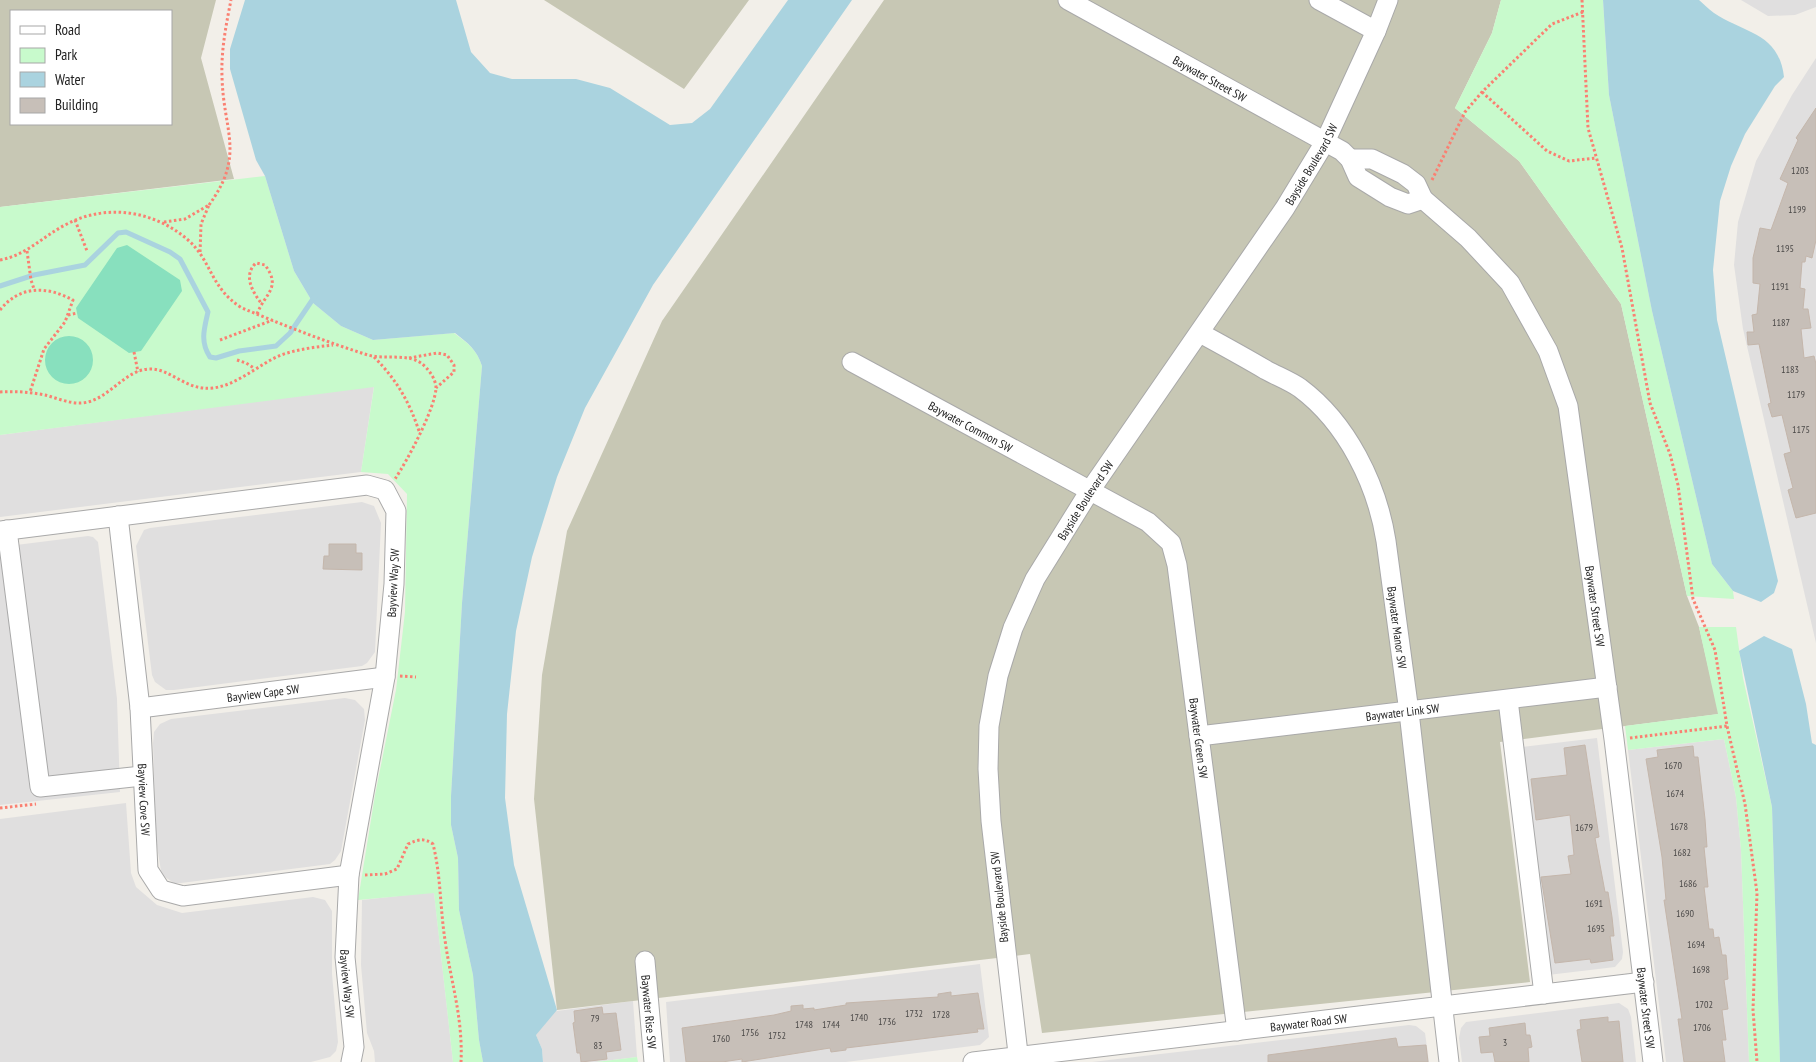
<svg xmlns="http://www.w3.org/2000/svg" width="1816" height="1062" font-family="'PT Sans Narrow',sans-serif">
<rect width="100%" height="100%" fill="#f2efe9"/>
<!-- residential -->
<path fill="#e0dfdf" d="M1741 0H1816V7L1795 15 1768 16Z
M1816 58V643L1743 329 1734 265 1738 222 1756 161 1792 95Z
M374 386 361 472 0 517V435Z
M362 502 374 506 381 523 375 652 367 663 362 666 174 690H166L155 682 152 675 136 546 144 530 150 528Z
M88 536 93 537 98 542 117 699 120 792 0 805V547Z
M345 698 355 700 364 709 365 720 341 851 335 860 330 864 181 883H174L165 877 161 871 156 840 153 743 154 732 160 724 171 719Z
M1597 738 1623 952 1622 959 1615 967 1548 975 1521 747Z
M1724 739 1736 797 1741 850 1749 1062H1666L1628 750Z
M126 803 131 873 136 887 157 905 182 913 313 897 325 900 332 911V974L338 1042 336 1051 330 1057 311 1062H0V819Z
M434 892 453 1062H375L374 1051 367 1033 361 965 362 900Z
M980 964 989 1037 980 1045 846 1062H670L666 1002Z
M633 1001 637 1057 596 1062H543L542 1049 536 1035 534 1014Z
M1619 1003 1628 1009 1631 1017 1636 1062H1462L1459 1038 1461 1028 1466 1022Z
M1409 1025 1416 1026 1425 1033 1429 1062H1092Z"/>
<!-- construction -->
<path fill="#c7c7b4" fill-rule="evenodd" d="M0 0H216L201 58 234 179 0 207ZM11 11H171V124H11Z
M544 0H749L684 89Z
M884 0H1501L1492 33 1455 108 1519 161 1621 304 1687 596 1699 627 1719 714 1500 742 1530 982 1042 1033 1030 954 557 1010 534 799 542 675 567 531 662 321Z"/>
<!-- park -->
<path fill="#c8facc" d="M1501 0H1603L1609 95 1652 311 1712 564 1733 591 1734 599 1687 596 1621 304 1519 161 1455 108 1492 33Z
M265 176 294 271 313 303 341 326 373 340 454 333C468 343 477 350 482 366L462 603 451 796V825L458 858 459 910 473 975 479 1040 483 1062H453L434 893 358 900 375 795 396 690 405 612 407 494 388 474 361 472 374 387 0 435V207Z
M1699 627H1736L1743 678 1772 807 1780 1062H1749L1741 850 1736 797 1724 739 1628 750 1625 726 1718 714Z
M637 1057 638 1062H596Z"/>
<!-- pitch -->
<path fill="#88e0be" d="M127 245 180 280 182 291 141 351 129 353 78 318 76 308 117 248Z
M45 360a24 24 0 1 1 48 0a24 24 0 1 1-48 0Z"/>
<!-- water -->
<path fill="#aad3df" d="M245 0H456L471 52 490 73 512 79H576L610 88 670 125 692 123 710 109 788 0H852L653 285 585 408 557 477 532 557 516 631 507 714 505 798 514 865 557 1010 536 1035 542 1049 543 1062H483L479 1040 473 975 459 910 458 858 451 825V796L462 603 482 366C477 350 468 343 455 333L373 340 341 326 313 303 294 271 265 176 256 160 230 69V49Z
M1603 0H1699C1704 4 1708 9 1714 13 1743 33 1779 32 1784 77L1775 86 1745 134 1731 166 1720 201 1713 270 1717 320 1778 581 1774 593 1761 602 1733 591 1712 564 1652 311 1609 95Z
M1764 636 1792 649 1806 704 1812 743 1816 745V1062H1780L1772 807 1739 651Z"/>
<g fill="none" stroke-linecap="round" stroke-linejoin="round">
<!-- stream -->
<path stroke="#aad3df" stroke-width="5" d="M0 286 34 275 85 265 118 233 126 232 170 252 180 259 208 312C204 329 200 342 210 357L216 358 239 351 276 346 290 333 315 296"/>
</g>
<!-- building -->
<path fill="#c7bfb8" stroke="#c4b6ab" d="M1816 108V240L1812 258 1806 256 1805 262H1802L1800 288 1805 289 1803 309H1808L1811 328 1801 329 1804 358 1814 356 1816 364V513L1796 518 1788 490 1793 488 1784 454 1791 452 1782 415 1772 417 1768 404 1771 403 1759 344 1748 345 1747 332H1754L1752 315 1757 314 1760 284 1753 283V258L1760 228 1771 230 1788 183 1780 179 1798 140 1796 138Z
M329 544H356V553H362V570L323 569 324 556H329Z
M1585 745 1599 837 1595 838 1605 892H1608L1612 917 1614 936H1610L1613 960 1591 963 1590 959 1555 963 1541 877 1571 874 1568 856 1574 855 1570 815 1536 820 1531 779 1567 775 1564 748Z
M1693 746 1694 757H1698L1705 819 1707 847H1704L1708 887H1704L1709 929H1713L1714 938 1719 937 1722 955H1726L1728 979 1724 980 1728 1009 1722 1010 1726 1040H1722L1725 1062H1684L1678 1019H1682L1664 900H1666L1662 857 1646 759 1658 757 1657 750Z
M951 992V996L978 993 984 1029H977L978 1032 846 1048V1050L831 1052 830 1048 742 1062V1059L722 1062H686L682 1028 774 1015 791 1011V1006L803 1005V1009L814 1008V1010L846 1005V1003L938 997V994Z
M602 1007 603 1014 616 1013 621 1050 606 1052 607 1059 581 1062 580 1053H577L573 1023 575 1022 574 1011Z
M1608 1017V1022L1619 1021 1623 1062H1582L1577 1030 1581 1029 1580 1020Z
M1525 1023 1526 1035H1530L1532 1047 1528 1048 1529 1062H1495L1493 1052 1481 1053 1479 1037 1490 1036 1489 1028Z
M1396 1038 1398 1047 1426 1045 1428 1062H1268V1055Z"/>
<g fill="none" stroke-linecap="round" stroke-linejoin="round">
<defs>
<g id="minor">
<path id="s1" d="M1068 0 1342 151 1350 159 1358 177 1390 197 1408 204 1423 199"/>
<path d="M1319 0 1376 31"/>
<path id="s2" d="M1350 159H1372L1403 174 1416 184 1423 199 1468 238 1510 283 1548 351 1568 406 1614 739 1653 1062"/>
<path id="s3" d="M1200 333C1222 345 1244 357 1266 370 1277 376 1290 381 1300 388 1347 423 1377 484 1386 541L1409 712 1449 1062"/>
<path id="s4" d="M852 362 1148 522 1171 543 1177 565 1237 1031"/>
<path id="s5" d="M118 516 140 708 148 870 161 890 183 896 349 875"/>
<path d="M7 530 40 787 142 776"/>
<path id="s6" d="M0 531 367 485 385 490 396 511 394 584 385 677 349 875 345 957 354 1047 351 1062"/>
<path d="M1508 700 1544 994"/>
<path id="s7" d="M140 708 385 677"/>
<path id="s8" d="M1199 736 1607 687"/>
<path id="s9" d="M645 961 654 1062"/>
<path id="s10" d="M973 1062 1644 982"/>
<path id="s11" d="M1019 1062 991 821 988 769 989 726 998 676 1013 628 1035 579 1089 492 1285 208 1325 142 1376 31 1388 0"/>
</g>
</defs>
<!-- minor casing -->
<use href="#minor" stroke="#a9a9a9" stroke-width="21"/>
<!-- path -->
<path stroke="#fa8072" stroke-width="3" stroke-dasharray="2.5 2.5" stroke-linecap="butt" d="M1582 0 1588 128 1622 248 1650 403 1670 454 1678 485 1693 599 1715 650 1727 726 1745 804 1757 893 1753 1010 1757 1062
M1482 92 1547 151 1569 161 1596 158
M1432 180 1465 112 1482 92 1552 24 1583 12
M209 205C246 154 223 131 222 76 221 51 226 25 231 0
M75 220 87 251
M164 222 185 219 209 205 201 224 200 254
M27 251 31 280 34 289
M0 260C27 255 43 236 67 224 107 203 155 211 188 240 212 261 210 288 242 308 283 325 326 342 368 355 385 360 406 353 421 363 428 368 436 379 436 388 435 409 407 461 395 479
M0 310C20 285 47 286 73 300L65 322 44 349 30 392
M257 314C265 293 282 288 265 265L256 263C243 275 252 291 261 303
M68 315 77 313
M220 340 273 320
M134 352 138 372
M374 357C396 379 409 401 419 431
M409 358 437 353 447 355 454 365V372L436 388
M237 360 246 363 254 368
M0 392C15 391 30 392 45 395 57 398 70 404 82 403 108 401 124 370 149 369 171 368 185 391 213 388 238 385 259 364 281 355 298 349 316 347 333 345
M400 676 416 677
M1630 738 1727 726
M0 808 36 804
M365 875 385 874 397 869 408 844C419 839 424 838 433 844 441 876 440 908 445 940 451 983 463 1017 461 1062"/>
<!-- minor -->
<use href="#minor" stroke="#fff" stroke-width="19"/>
</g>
<g text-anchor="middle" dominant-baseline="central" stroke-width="4" stroke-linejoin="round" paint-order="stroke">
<!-- number labels -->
<g font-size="10" fill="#4b4948">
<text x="1800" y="170">1203</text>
<text x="1797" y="209">1199</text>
<text x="1785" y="248">1195</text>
<text x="1780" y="286">1191</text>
<text x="1781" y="322">1187</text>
<text x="1790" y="369">1183</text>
<text x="1796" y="394">1179</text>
<text x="1801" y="429">1175</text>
<text x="1673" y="765">1670</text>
<text x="1675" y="793">1674</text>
<text x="1679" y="826">1678</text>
<text x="1584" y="827">1679</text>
<text x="1682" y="852">1682</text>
<text x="1688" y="883">1686</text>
<text x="1594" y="903">1691</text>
<text x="1685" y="913">1690</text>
<text x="1596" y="928">1695</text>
<text x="1696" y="944">1694</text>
<text x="1701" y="969">1698</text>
<text x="1704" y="1004">1702</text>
<text x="914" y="1013">1732</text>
<text x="941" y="1014">1728</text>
<text x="859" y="1017">1740</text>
<text x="595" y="1018">79</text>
<text x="887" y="1021">1736</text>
<text x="804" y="1024">1748</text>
<text x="831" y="1024">1744</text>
<text x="1702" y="1027">1706</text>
<text x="750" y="1032">1756</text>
<text x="777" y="1035">1752</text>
<text x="721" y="1038">1760</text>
<text x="1505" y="1042">3</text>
<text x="598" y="1045">83</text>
</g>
<!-- street labels -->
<g font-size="12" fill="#222" stroke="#fff">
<text stroke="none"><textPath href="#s1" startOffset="162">Baywater Street SW</textPath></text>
<text stroke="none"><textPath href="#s11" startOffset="991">Bayside Boulevard SW</textPath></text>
<text stroke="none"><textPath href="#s4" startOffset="135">Baywater Common SW</textPath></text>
<text stroke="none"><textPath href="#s11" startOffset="586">Bayside Boulevard SW</textPath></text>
<text transform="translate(393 583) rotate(-87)">Bayview Way SW</text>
<text stroke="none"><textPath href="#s2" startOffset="549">Baywater Street SW</textPath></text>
<text stroke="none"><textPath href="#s3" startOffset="381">Baywater Manor SW</textPath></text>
<text stroke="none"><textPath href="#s7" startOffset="124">Bayview Cape SW</textPath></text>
<text stroke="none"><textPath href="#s8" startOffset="205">Baywater Link SW</textPath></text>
<text stroke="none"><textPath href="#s4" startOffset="565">Baywater Green SW</textPath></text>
<text stroke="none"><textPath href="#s5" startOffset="285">Bayview Cove SW</textPath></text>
<text transform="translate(999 897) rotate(-96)">Bayside Boulevard SW</text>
<text stroke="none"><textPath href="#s6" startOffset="889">Bayview Way SW</textPath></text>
<text stroke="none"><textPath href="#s2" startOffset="954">Baywater Street SW</textPath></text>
<text stroke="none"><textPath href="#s9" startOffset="51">Baywater Rise SW</textPath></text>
<text stroke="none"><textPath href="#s10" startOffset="338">Baywater Road SW</textPath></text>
</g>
</g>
<!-- legend -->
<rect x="10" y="10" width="162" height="115" fill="#ffffff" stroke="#a7a7a7"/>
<rect x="20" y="26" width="25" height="8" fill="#ffffff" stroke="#a7a7a7"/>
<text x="55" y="35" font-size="15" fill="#222222">Road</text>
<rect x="20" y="48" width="25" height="15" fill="#c8facc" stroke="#a7a7a7"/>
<text x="55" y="60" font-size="15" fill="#222222">Park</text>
<rect x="20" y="72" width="25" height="15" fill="#aad3df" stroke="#a7a7a7"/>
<text x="55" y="85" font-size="15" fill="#222222">Water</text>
<rect x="20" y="98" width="25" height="15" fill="#c7bfb8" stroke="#a7a7a7"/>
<text x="55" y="110" font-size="15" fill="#222222">Building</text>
</svg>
